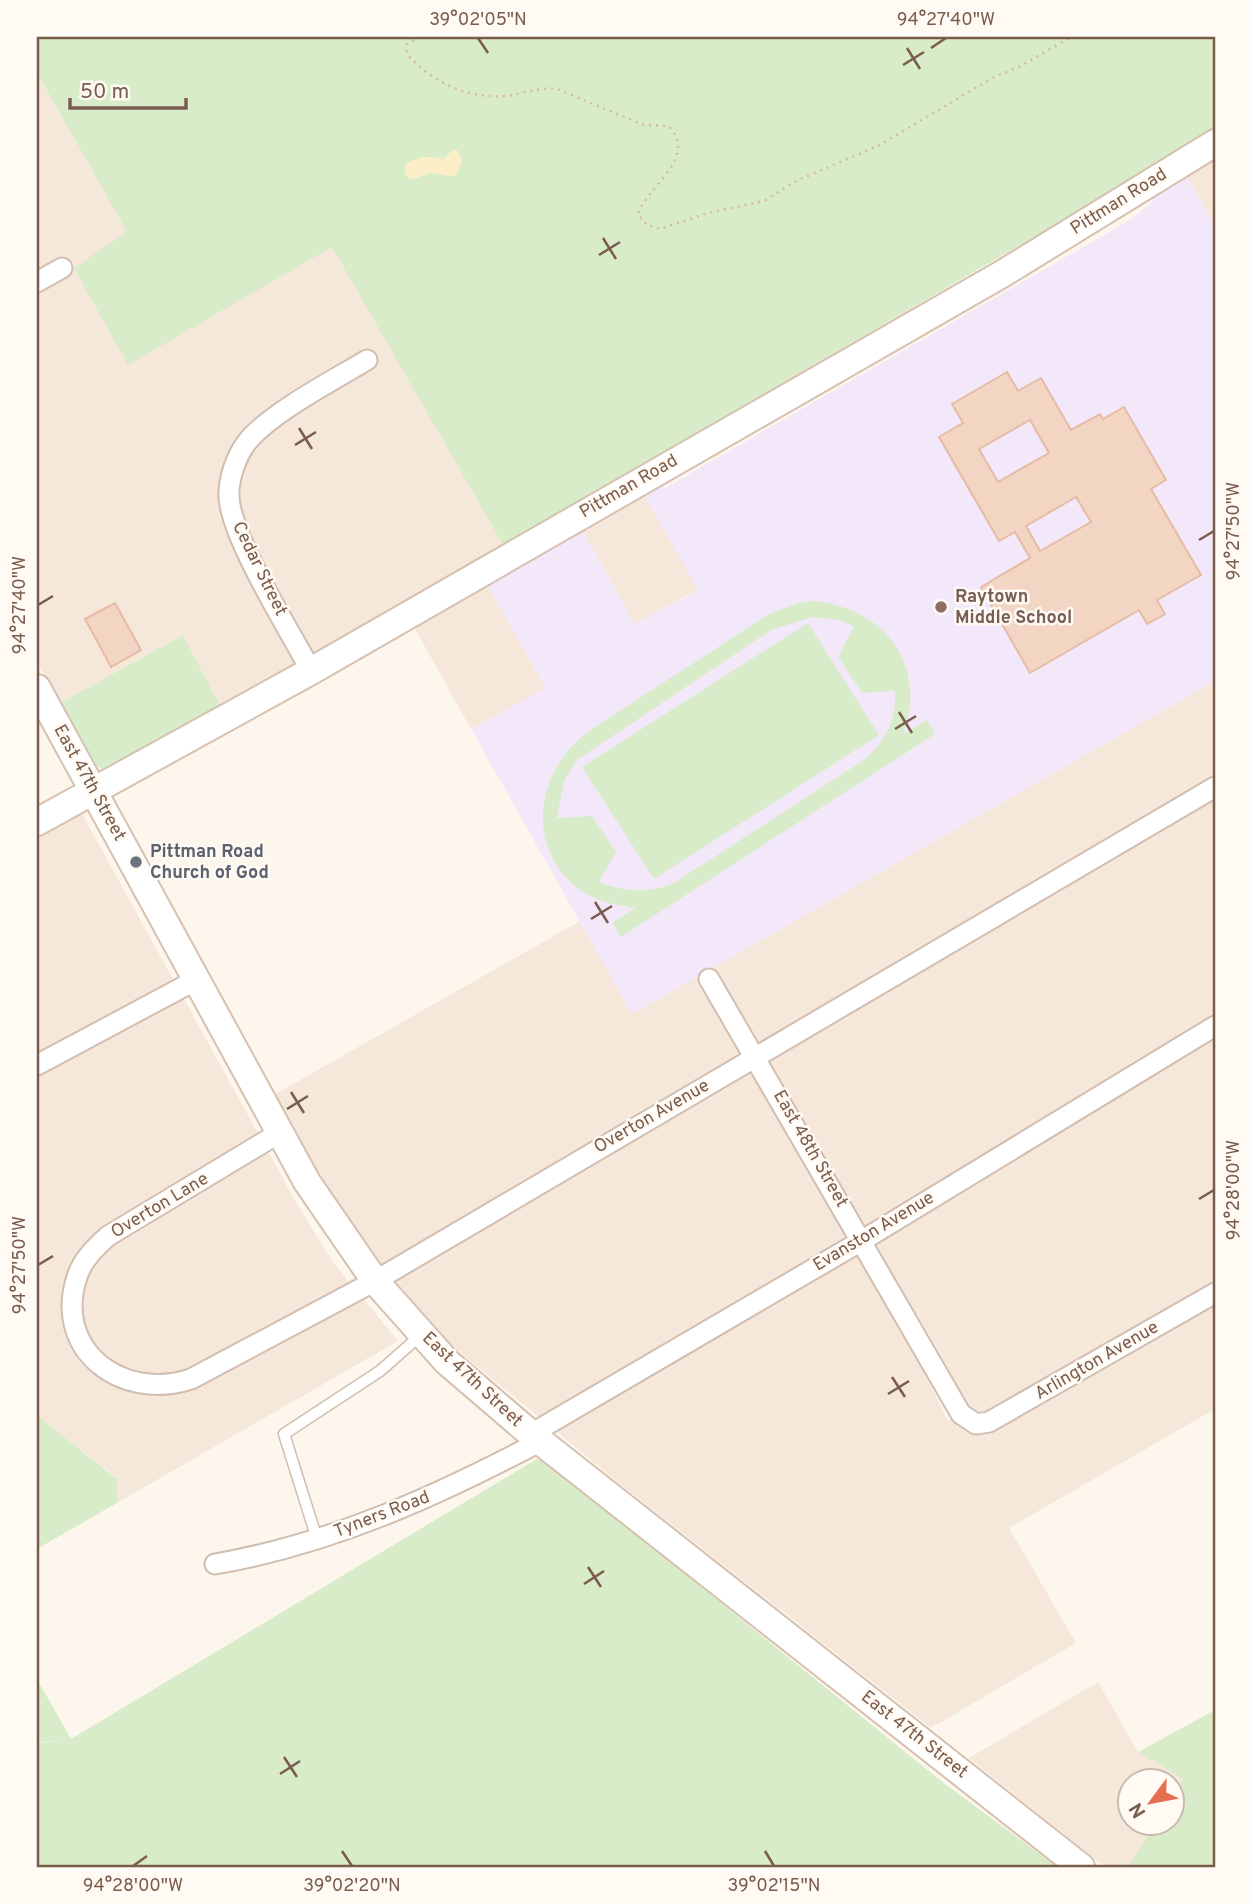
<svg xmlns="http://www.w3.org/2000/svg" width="1252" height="1904" font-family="Overpass,sans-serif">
<rect width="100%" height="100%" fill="#fdf6ec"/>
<!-- residential -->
<path fill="#f5e8da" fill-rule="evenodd" d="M37 73 127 232 128 364 332 246 503 545 221 707 183 635 60 703 37 661Z
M1215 152V227L1184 171Z
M641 489 698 589 635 625 579 524Z
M484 578 546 688 471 729 410 620Z
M1215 681V1409L1009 1528 1076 1643 931 1728 619 1483 438 1334 361 1241 272 1096 580 921 632 1014ZM918 1315 967 1402 948 1421 900 1325Z
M81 812 298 1206 333 1262 398 1341 117 1503V1478L37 1415V837Z
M1098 1682 1138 1752 1183 1779 1172 1797V1782H1130V1824H1155L1128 1867H1105L969 1758Z"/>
<!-- education -->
<path fill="#f3e8fa" d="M1184 171 1215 227V681L632 1014 471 729 545 688 484 578 579 524 635 624 698 590 641 489 656 484 665 488 1130 220 1152 202 1157 191Z"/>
<!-- green -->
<path fill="#d8ecc9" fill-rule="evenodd" d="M37 37H1215V132L503 545 332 247 128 365 74 268 127 232 37 73Z
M814 601C884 608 929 665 903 734L927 720 935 734 621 937 612 923 635 908C620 905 602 903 588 895 522 855 533 769 592 729L769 614 798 603ZM812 617 840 620 854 627 838 657 862 693 895 691C897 720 885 741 864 760L674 883C648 894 625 892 599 882L616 852 592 816 557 818 564 781 577 760 771 630Z
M808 623 879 735 654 879 582 767Z
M183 635 221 707 109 771 93 765 60 703Z
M37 1415 117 1479V1503L37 1549Z
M540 1457 945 1784 1057 1867H37V1744L61 1740 37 1743V1679L71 1739Z
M1215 1710V1867H1128L1155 1824H1172V1797L1183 1779 1138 1752Z"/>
<!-- sand -->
<path fill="#fcefc7" d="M452 150H457L462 159C457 184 450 175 433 173 425 173 419 179 410 179L405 175V165C417 157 430 154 443 160Z"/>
<!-- building -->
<path fill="#f3d5c3" stroke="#e6bba3" stroke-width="2" fill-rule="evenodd" d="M1007 372 1018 391 1041 378 1071 430 1100 414 1103 419 1124 407 1166 480 1151 489 1201 575 1157 600 1165 614 1147 624 1139 610 1030 673 981 587 1030 558 1015 532 999 541 939 437 963 423 952 404ZM1030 420 1049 453 998 482 979 449ZM1076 497 1091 522 1040 551 1026 526Z
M115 603 141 650 111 667 85 619Z"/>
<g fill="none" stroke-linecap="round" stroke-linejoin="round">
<defs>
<path id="lane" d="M317 1539 284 1434 380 1371 422 1334"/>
<path id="street" d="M37 282 62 268
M311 671C290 631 231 538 229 497 228 480 236 456 247 442 270 413 334 380 367 360
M709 979 961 1414 976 1424 989 1422 1215 1293
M37 1065 196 980
M279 1133 108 1236C96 1247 84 1258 78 1274 51 1349 121 1402 191 1379L375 1281 1215 787
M531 1434 863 1240 1215 1026
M215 1564C331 1544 437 1496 541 1441"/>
<path id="secondary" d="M37 688 307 1182 375 1281 447 1362 531 1434 1081 1867
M37 822 311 671 1002 274 1215 143"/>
</defs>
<!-- lane casing -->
<use href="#lane" stroke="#d1beb0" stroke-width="13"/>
<!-- street casing -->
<use href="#street" stroke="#d1beb0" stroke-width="23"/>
<!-- secondary casing -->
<use href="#secondary" stroke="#d6c0b0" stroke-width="30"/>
<!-- path -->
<path stroke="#d9b8a5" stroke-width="2.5" stroke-dasharray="2 5" stroke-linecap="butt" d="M420 37 407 44V54C430 81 468 99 504 96 523 94 538 87 557 89L644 125 668 126C701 157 643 190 638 215L647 225 660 229 708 213 764 201 798 180 878 146 994 77 1019 67 1071 37
M729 37H773"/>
<!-- lane -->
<use href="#lane" stroke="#fff" stroke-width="10"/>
<!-- street -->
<use href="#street" stroke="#fff" stroke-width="19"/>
<!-- secondary -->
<use href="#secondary" stroke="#fff" stroke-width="26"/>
</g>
<!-- ticks -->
<path fill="none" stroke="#7a5c4d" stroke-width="2.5" d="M478 38 488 53M907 48 920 69M931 48 946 38M903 65 924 52M603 238 616 259M599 255 620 242M299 428 312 449M295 445 316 432M1199 540 1214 531M38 605 53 596M899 712 912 733M895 729 916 716M595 902 608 923M591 919 612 906M291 1092 304 1113M287 1109 308 1096M1199 1199 1214 1190M38 1265 53 1256M892 1377 905 1397M888 1394 909 1381M588 1567 601 1587M584 1584 604 1571M284 1757 297 1777M280 1774 300 1761M342 1851 352 1866M765 1851 774 1866M133 1866 147 1856"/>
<!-- markers -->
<circle fill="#8d6e63" stroke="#fffaf3" stroke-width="2.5" cx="941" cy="607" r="7"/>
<circle fill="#6b7280" stroke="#fffaf3" stroke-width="2.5" cx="136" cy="862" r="7"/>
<g text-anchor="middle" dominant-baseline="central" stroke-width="5" stroke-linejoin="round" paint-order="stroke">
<!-- street labels -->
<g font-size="18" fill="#7a5c4d" stroke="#fffaf3">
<text transform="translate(1119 202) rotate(-32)">Pittman Road</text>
<text transform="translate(629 487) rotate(-30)">Pittman Road</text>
<text transform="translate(259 569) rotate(64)">Cedar Street</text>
<text transform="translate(89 783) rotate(61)">East 47th Street</text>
<text transform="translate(652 1117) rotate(-30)">Overton Avenue</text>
<text transform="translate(810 1149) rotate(60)">East 48th Street</text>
<text transform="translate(160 1206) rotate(-31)">Overton Lane</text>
<text transform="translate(874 1232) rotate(-31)">Evanston Avenue</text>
<text transform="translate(1097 1361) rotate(-30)">Arlington Avenue</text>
<text transform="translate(472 1380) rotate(43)">East 47th Street</text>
<text transform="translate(382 1515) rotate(-21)">Tyners Road</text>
<text transform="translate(914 1735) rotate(38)">East 47th Street</text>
</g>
<!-- education labels -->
<g font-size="18" font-weight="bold" fill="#785e54" stroke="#fffaf3" text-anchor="start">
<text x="955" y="597">Raytown<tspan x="955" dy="21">Middle School</tspan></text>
</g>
<!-- worship labels -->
<g font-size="18" font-weight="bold" fill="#5b616d" stroke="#fffaf3" text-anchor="start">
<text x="150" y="852">Pittman Road<tspan x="150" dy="21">Church of God</tspan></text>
</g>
</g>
<!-- border -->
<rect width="1252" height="1904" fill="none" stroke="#fffaf3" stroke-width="77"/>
<!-- north arrow -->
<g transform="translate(1151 1802) rotate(238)"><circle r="33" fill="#fffaf3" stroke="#cabbb1" stroke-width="2"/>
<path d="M0-5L12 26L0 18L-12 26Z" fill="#e76f51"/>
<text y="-10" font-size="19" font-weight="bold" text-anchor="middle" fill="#7a5c4d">N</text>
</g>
<!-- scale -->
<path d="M70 98v10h116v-10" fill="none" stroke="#7a5c4d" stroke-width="3.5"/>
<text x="80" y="98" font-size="21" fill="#7a5c4d" stroke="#fffaf3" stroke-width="5" paint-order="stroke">50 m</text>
<rect x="38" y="38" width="1176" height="1828" fill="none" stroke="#7a5c4d" stroke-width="2.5"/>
<g font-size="18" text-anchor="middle" fill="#7a5c4d">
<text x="478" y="25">39°02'05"N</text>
<text x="946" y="25">94°27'40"W</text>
<text transform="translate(1233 531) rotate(-90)" y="6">94°27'50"W</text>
<text transform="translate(19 605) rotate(-90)" y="6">94°27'40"W</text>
<text transform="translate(1233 1190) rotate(-90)" y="6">94°28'00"W</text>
<text transform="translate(19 1265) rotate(-90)" y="6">94°27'50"W</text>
<text x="133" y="1891">94°28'00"W</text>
<text x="352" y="1891">39°02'20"N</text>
<text x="774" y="1891">39°02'15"N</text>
</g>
</svg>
